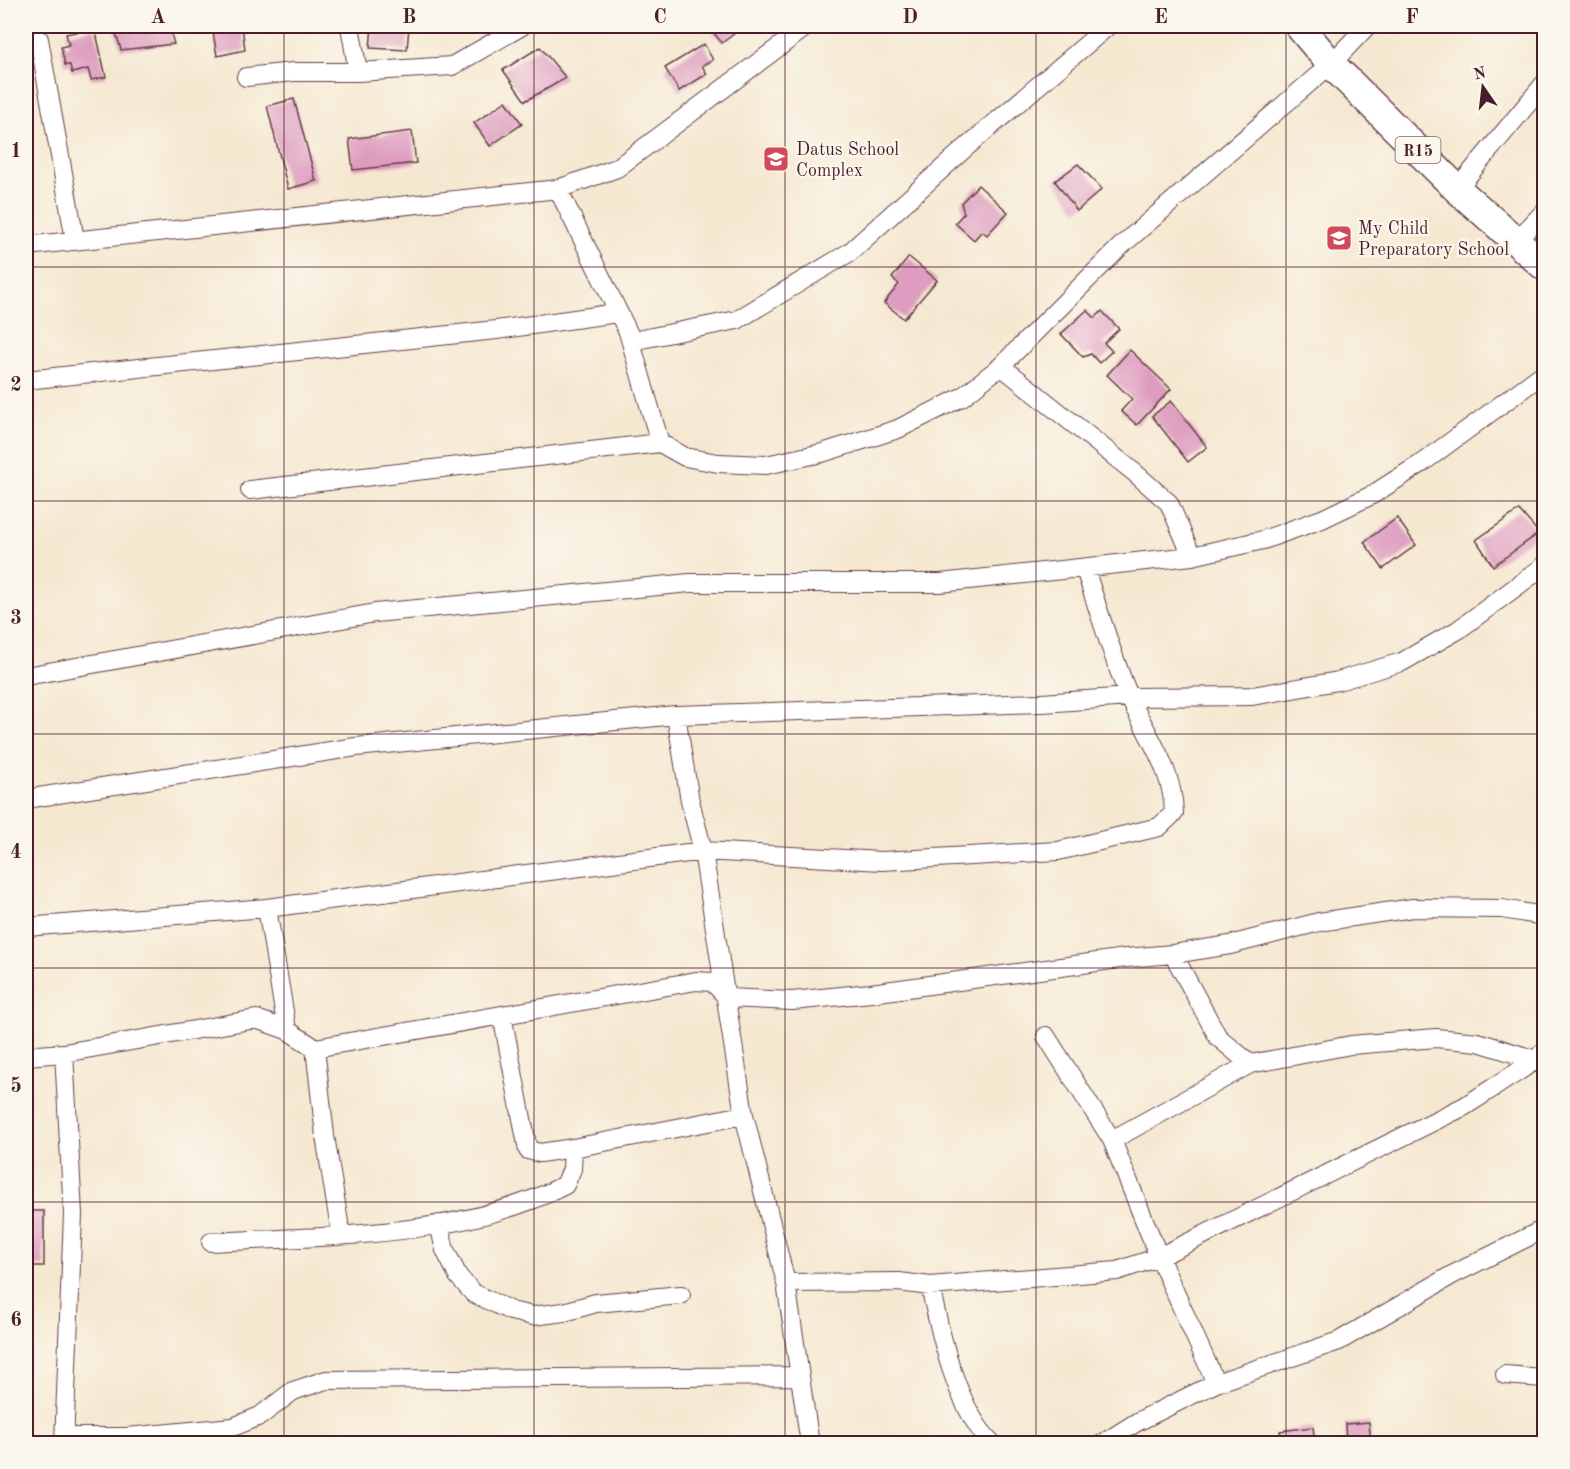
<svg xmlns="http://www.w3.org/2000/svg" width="1570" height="1469" font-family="'Old Standard TT',serif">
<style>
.building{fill:#de9dc0}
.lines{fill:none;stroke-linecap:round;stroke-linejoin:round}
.street-casing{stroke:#643d44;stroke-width:20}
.primary-casing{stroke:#643d44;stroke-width:31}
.street{stroke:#fff;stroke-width:18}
.primary{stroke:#fff;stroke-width:28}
.grid{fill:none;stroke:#4a1f2b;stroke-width:1.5;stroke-opacity:0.55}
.labels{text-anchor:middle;stroke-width:4.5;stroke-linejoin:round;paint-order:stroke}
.shield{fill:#fbf7ec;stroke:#7f6065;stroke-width:1.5}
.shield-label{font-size:16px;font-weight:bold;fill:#4a1f2b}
.poi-label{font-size:18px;fill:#4a1f2b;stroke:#fbf7ec;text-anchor:start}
.neatline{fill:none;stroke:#4a1f2b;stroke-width:2}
.grid-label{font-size:20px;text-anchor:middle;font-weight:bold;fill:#4a1f2b}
</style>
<rect width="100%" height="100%" fill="#fbf7ec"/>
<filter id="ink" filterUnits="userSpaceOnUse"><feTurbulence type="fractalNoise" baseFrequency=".0167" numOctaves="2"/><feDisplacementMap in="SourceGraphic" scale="12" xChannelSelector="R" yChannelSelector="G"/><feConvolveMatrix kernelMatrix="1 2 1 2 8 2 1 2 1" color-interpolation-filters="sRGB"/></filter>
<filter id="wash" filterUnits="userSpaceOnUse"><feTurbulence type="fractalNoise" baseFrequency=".008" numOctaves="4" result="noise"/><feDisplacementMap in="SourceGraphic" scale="24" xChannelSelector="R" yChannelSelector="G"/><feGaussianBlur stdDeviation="1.35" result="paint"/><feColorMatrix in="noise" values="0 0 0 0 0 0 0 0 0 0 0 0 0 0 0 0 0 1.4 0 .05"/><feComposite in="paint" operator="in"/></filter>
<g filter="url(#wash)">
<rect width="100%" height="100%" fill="#f5e8d1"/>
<g id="blocks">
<path class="building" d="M114,26h55l5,18 -53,6z
M212,26h30l3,24 -28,6z
M372,26l37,1 -2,23 -37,-2z
M698,26h46l-22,17 -14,-17 -6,5z
M95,28l11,49 -15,3 -3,-11 -16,4 -2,-8h-5l-4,-18 8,-2 -3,-11z
M704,44l9,16 -11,6 5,8 -28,17 -14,-23z
M540,47l26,31 -41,23 -22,-31z
M294,99l22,82 -28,8 -21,-83z
M506,101l16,23 -32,22 -16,-23z
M412,131l4,32 -63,7 -4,-31z
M1078,164l24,25 -25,22 -22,-30z
M978,185l30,27 -21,23 -5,-4 -8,9 -19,-17 9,-10 -3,-10z
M909,257l28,23 -33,39 -20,-16 15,-19 -7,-6z
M1087,310l8,8 7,-7 17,18 -15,14 8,8 -13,12 -8,-9 -8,3 -22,-23z
M1130,350l41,39 -34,36 -16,-14 11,-12 -25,-24z
M1171,401l36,46 -19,15 -36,-46z
M1519,510l20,23 -46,33 -17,-26z
M1397,518l19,27 -33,24 -19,-27z
M26,1211h18v55h-18z
M1369,1422l2,22h-25l-1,-20z
M1313,1427l2,17h-33l-2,-13z"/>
</g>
</g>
<g filter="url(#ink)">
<use href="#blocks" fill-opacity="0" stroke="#643d44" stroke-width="1.5"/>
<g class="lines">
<defs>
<path id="street" d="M350,26l8,46
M39,39l36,201
M246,77l47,-5h65l94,-6 70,-40
M1457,189l87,-105
M1515,242l29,-30
M26,246l532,-57 59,-21 190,-142
M632,341l105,-21 113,-68 113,-102 145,-124
M1001,366l134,107 34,30 23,53
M26,380l470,-50 121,-17
M660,443l25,14 33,6 48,2 56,-12 76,-24 64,-32 39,-31 121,-121 209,-181 36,-38
M250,490l410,-47 -32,-111 -70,-143
M26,676l349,-63 315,-30h250l252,-27 71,-16 59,-21 50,-24 50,-32 122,-90
M676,715l14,86 13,50 41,264 42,168 24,161
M26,799l330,-52 320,-32 366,-12 88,-6 122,-1 86,-15 64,-19 56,-32 86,-64
M267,908l20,122
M26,927l241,-19 436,-57 179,10 176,-10 101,-24 15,-14c-1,-45 -28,-78 -45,-117 -17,-40 -30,-85 -44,-127
M1173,954l45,83 32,27
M502,1015l26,135 12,3 33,-5 171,-33
M1046,1036l66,104 47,117 57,126
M315,1048l10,88 16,99
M26,1056l38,-3 192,-34 31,11 28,18 381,-67 16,1 16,16 64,3 79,-8 255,-35 47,-4 57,-9 89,-23 94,-14 89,1 42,7
M1112,1140l138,-76 101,-19 85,-7 42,4 58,18 7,5
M439,1224l6,26 13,26 15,17 38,18 22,5 31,-4 32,-9 85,-8
M211,1242c115,-6 251,-4 354,-57l7,-16 1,-21
M786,1283l113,-1 31,4 187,-15 42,-14 306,-151 71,-46 8,-9
M930,1286c10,46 27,126 63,158
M1505,1375l39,3
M64,1437h63l106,-10 27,-11 33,-25 33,-11 474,-4
M64,1444l9,-230 -9,-161
M1102,1444l35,-22 79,-39 123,-42 113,-66 92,-46"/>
<path id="primary" d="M1299,26l32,38 126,125 87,77"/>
</defs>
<use href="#street" class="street-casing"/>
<use href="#primary" class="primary-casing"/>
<use href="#street" class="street"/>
<use href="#primary" class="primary"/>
</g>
</g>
<path class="grid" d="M284,26v1418M534,26v1418M785,26v1418M1036,26v1418M1286,26v1418M26,267h1518M26,501h1518M26,734h1518M26,968h1518M26,1202h1518"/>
<defs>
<symbol id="school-square" viewBox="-11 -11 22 22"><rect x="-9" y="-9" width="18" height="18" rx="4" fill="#d1495b" stroke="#fbf7ec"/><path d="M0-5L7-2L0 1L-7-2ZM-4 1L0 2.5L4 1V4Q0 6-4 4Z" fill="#fff"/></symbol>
</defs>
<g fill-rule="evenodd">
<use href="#school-square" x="761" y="144" width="30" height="30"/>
<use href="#school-square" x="1324" y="223" width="30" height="30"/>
</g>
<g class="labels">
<rect class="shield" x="1395.5" y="137" width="45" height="26" rx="4.5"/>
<g class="shield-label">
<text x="1418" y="156">R15</text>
</g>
<g class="poi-label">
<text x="796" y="155">Datus School<tspan x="796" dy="21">Complex</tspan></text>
<text x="1358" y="234">My Child<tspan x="1358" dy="21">Preparatory School</tspan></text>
</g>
</g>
<rect width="1570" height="1469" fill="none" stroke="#fbf7ec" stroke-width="66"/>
<g transform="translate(1483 87) rotate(346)" stroke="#fbf7ec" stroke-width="4.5" paint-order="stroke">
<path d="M0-4.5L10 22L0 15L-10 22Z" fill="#4a1f2b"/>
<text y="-9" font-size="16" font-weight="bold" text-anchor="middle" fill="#4a1f2b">N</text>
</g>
<rect x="33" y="33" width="1504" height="1403" class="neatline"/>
<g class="grid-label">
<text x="158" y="23">A</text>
<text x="409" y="23">B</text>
<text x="660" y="23">C</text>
<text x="910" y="23">D</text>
<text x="1161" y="23">E</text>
<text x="1412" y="23">F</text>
<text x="16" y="157">1</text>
<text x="16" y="391">2</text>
<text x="16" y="624">3</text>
<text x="16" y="858">4</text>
<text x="16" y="1092">5</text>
<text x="16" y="1326">6</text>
</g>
</svg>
